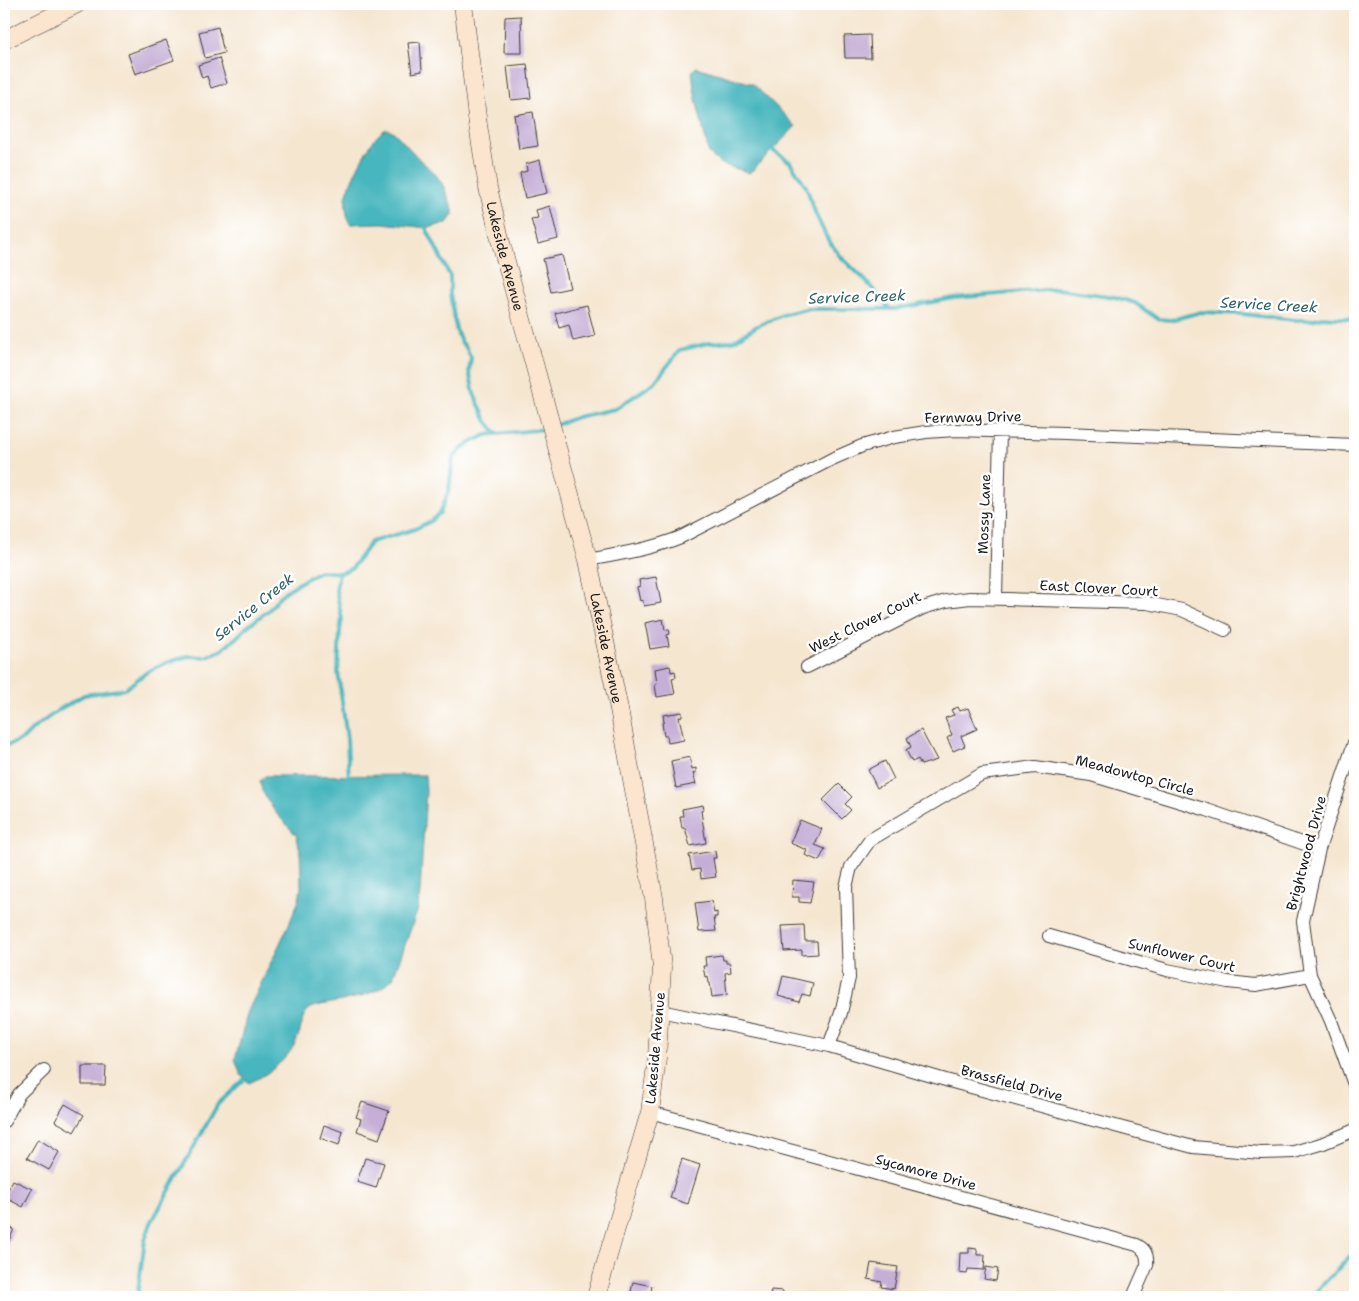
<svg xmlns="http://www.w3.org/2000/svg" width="1359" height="1301" font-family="'Shantell Sans',sans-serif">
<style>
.water{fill:#47b6be;stroke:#32696d}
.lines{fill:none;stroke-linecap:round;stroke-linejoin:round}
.stream{stroke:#47b6be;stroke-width:4}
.building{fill:#c6afd7}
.street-casing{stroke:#3d3a37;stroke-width:14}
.secondary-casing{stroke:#3d3a37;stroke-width:19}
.street{stroke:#fff;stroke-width:12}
.secondary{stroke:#fbe5cf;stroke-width:18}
.labels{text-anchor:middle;stroke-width:5;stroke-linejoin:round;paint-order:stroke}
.street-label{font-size:14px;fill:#1c1c1c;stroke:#fff}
.water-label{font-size:15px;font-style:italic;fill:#2f6165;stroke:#fff}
</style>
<rect width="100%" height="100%" fill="#fff"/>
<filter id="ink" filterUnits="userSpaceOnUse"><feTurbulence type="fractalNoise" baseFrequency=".02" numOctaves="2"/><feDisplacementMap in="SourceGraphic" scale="10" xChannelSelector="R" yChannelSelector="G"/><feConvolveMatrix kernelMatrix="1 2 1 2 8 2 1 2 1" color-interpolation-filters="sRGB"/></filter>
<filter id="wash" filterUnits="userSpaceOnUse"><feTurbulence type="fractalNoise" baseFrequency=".0096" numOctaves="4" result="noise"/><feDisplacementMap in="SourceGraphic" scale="20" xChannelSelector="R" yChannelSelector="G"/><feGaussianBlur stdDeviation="1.12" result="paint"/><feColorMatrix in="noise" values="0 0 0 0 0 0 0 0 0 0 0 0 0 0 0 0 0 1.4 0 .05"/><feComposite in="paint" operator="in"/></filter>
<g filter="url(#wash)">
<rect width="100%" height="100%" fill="#f5e6d0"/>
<path class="water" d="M696,67l57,17 43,42 -46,47 -29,-9 -12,-10 -14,-59 -3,-23z
M387,129l7,3 28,30 12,10 9,13 10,24v6l-6,8 -19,5 -46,-5 -32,1c-3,-6 -5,-19 -4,-26 3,-16 26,-65 41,-69z
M425,775l1,16 -6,102 -3,19 -24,66c-17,20 -56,23 -81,29 -11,7 -9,16 -13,27 -8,24 -28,39 -50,49l-8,-8 -6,-16 13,-48 41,-87 10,-24 2,-13 -1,-37 -4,-15 -21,-23 -13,-21 -2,-10 5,-5z"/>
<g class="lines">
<path class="stream" d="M769,148l21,14 16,24 10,29 11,23 12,17 26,25 25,29
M425,226l25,50v18l6,35 5,13 5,5 5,11 -2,13 5,23 12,26 11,14
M556,425l21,-8 38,-8 39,-26 26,-33 29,-7 24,-2 24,-15 28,-12 21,-5h89l59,-11 104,-9 57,8 20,6 23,16 13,1 30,-8 42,2 52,6h16l11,-3 33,2
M339,573l-3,17 6,29 -2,12 -2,41 9,67 2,41
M4,747l19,-8 11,-11 26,-19 24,-14 41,-6 22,-17 19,-9 22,-7 17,1 17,-7 16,-14 10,-10 21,-16 10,-13 7,-6 33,-20 22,2 11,-5 19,-26 44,-13 16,-8 9,-8 9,-23 4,-32 12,-12 21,-11 61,-6
M137,1297l8,-57 6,-17 67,-119 29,-27
M1311,1297l44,-46"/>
</g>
<g id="blocks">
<path class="building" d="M521,16l1,37h-18l1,-36z
M218,27l6,26 -19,5 -6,-26z
M870,35l1,23h-26l-1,-22z
M166,40l8,20 -39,14 -7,-20z
M420,42l2,29 -10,2 -4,-30z
M219,58l8,25 -16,5 -4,-12 -5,2 -4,-13z
M527,64l4,34 -20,2 -4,-34z
M533,112l5,34 -19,3 -5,-34z
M540,160l7,33 -22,5 -5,-25 7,-2 -1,-7z
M550,206l8,33 -20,5 -7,-25 7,-1 -2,-8z
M562,255l8,33 -19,4 -8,-33z
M587,305l8,31 -22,5 -4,-16 -10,3 -4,-15z
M656,577l5,26 -17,3 -1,-6 -3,1 -3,-14 3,-1 -1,-6z
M663,619l2,11 4,-1 1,5 -3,1 2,11 -19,3 -5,-26z
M670,666l1,6 4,-1 1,6 -4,1 3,16 -18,3 -2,-12 2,-1 -2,-15z
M958,707l2,4 8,-3 9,21 -16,7 4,10 -12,5 -6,-13 5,-3 -7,-17 9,-3 -3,-5z
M682,712v4l-3,1 5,23 -16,3 -1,-7h-3l-2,-13 2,-1 -1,-7z
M921,730l16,30 -16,5 -3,-6 -6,3 -6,-12 5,-3 -4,-9z
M690,757l2,12 4,-1v5h-3l3,11 -20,4 -5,-27z
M885,761l9,18 -17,9 -9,-18z
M839,784l13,13 -7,7 6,6 -9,9 -19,-19z
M703,805l1,5 -3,1 5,32 -16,3 -5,-18h-3l-2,-12h3l-1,-7z
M800,820l22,9 -7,16 10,4 -6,12 -14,-6 2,-5 -17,-7z
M715,851l1,7h-3l3,19 -15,2 -1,-10 -8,1 -3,-15z
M793,880l21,2 -4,21 -11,-1v-5h-7z
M712,901l2,12 3,-1v5h-3l2,14 -17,1 -4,-29z
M804,925l1,16h12l1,13 -16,1v-5l-18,1 -2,-25z
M722,955l1,5h3v3h4l1,9 -6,1 2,22 -15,2 -2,-14h-1l-1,-7 -3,1 -2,-11h3l-1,-9z
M783,976l30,7 -3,13 -8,-2 -3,8 -21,-6z
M82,1066h24l-1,19h-23z
M362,1102l27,9 -10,28 -22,-8 4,-12 -5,-2z
M65,1104l19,11 -10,17 -19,-11z
M324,1125l19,7 -4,13 -19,-7z
M38,1139l21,13 -10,18 -22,-12z
M365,1158l19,5 -8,25 -19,-6z
M682,1159l18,6 -12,39 -18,-6z
M13,1180l19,9 -9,18 -19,-10z
M4,1225l10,4 -8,19h-2z
M969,1248l8,1v6h8l-1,15 -16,-1 -1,5 -8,-1 1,-20h9z
M871,1263l27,4 -4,22 -13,-2 1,-5 -14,-3z
M986,1267l12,2 -2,12 -12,-2z
M633,1282l19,4 -2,11h-20z
M771,1290l12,1 -1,6h-12z"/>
</g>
</g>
<g filter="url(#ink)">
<use href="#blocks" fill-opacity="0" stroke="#3d3a37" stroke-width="1"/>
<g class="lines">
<defs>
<path id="street" d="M588,560c32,-6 63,-11 93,-23l151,-78 30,-13 32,-9 32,-5 29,-2 110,3 290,12
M996,598l4,-167
M807,667l116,-59 23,-7 24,-3 177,5 35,7 43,20
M1355,740l-36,109 -16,72 7,54 21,46 24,66
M1049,936l118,34 61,12 28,3 54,-10
M660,1011l169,35 120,35 244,66 68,6 33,-1 27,-8 34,-14
M829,1046l12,-33 8,-35 -3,-91 5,-20 19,-27 112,-66 53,-7 56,8 116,35 112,39
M650,1112l487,133c8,4 11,11 10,20l-14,32
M4,1121l15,-27 25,-24"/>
<g id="secondary">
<path id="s1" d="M463,4l15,121 10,63 14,59 86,313 31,149 35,189 8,69 -5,91 -7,54 -54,185"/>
<path d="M4,40l73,-36"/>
</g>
</defs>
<use href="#street" class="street-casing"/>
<use href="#secondary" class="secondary-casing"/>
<use href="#street" class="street"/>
<use href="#secondary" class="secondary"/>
</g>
</g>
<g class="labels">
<g class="street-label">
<text dy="5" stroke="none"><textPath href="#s1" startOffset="256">Lakeside Avenue</textPath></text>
<text transform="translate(973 417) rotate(-1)" y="5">Fernway Drive</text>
<text transform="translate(984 514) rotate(-88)" y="5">Mossy Lane</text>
<text transform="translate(1099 588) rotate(3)" y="5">East Clover Court</text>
<text transform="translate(865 622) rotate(-26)" y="5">West Clover Court</text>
<text dy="5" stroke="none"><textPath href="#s1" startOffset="661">Lakeside Avenue</textPath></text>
<text transform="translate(1135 775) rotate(15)" y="5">Meadowtop Circle</text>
<text transform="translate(1306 853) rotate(-75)" y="5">Brightwood Drive</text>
<text transform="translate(1182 955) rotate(13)" y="5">Sunflower Court</text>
<text transform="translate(655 1048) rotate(-85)" y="5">Lakeside Avenue</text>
<text transform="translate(1012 1083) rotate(15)" y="5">Brassfield Drive</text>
<text transform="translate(926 1172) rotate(15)" y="5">Sycamore Drive</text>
</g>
<g class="water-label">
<text transform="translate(857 297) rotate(-2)" y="5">Service Creek</text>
<text transform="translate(1269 305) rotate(3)" y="5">Service Creek</text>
<text transform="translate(254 607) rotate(-39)" y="5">Service Creek</text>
</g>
</g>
<rect width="1359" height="1301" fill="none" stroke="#fff" stroke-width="20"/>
</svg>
